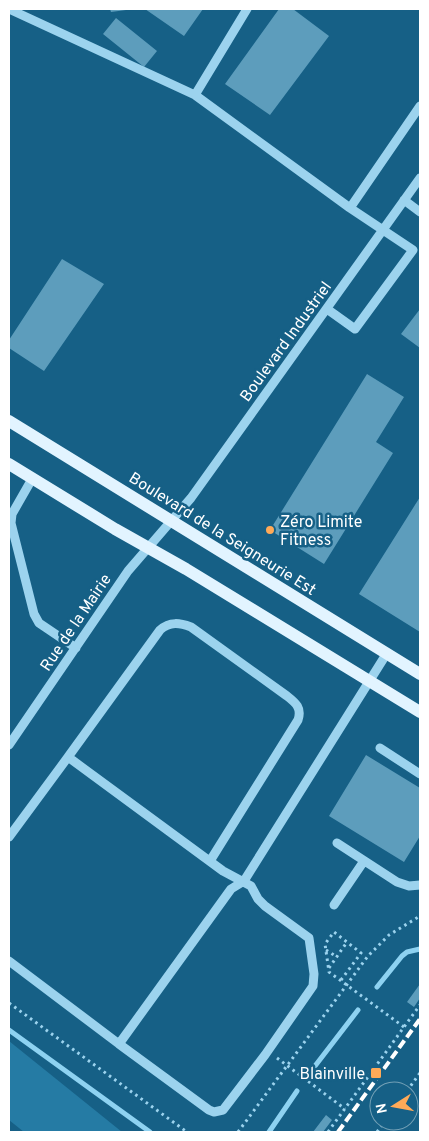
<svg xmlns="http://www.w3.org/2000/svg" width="429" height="1141" font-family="Overpass,sans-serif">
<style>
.green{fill:#257ba4}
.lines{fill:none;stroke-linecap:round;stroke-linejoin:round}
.stream{stroke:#8ed2f1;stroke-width:5}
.building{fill:#5d9dbc}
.path{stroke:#9cd3ee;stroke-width:3;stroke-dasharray:2.5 4;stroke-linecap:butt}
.minor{stroke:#9cd3ee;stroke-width:9}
.major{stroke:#e2f4ff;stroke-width:12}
.rail{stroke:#fff;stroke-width:4;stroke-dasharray:9 4;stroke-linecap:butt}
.poi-dot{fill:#ffaa58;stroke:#166086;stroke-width:2}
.labels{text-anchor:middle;stroke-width:5;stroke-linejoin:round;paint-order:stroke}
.street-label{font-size:16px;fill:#fff;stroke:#166086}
.poi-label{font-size:16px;fill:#fff;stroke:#166086;text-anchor:start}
</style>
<rect width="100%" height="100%" fill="#166086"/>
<path class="green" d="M9,1041l113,91h-98l-15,-12z"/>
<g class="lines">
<path class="stream" d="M377,987l25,-31 5,-4 13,-3
M9,1030l141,102
M315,1066l43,-56
M269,1132l28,-41"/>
</g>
<path class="building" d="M110,9h16v1l-15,2z
M145,9h58l-19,27z
M279,9h14l36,27 -59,79 -45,-31z
M116,18l41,33 -13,16 -41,-33z
M62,259l42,25 -60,87 -35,-23v-8z
M420,309v39l-19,-14z
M367,374l37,23 -28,45 17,11 -69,111 -54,-34z
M420,497v135l-61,-38z
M366,755l54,33v48l-16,26 -75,-46z
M420,984v14l-6,9 -7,-5z
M326,1115l6,5 -9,12h-10z"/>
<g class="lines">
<path class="path" d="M326,950l11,7
M329,968l18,-26
M341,980l20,-27 -27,-21 -9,12 4,28 75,55
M9,1003l178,129
M277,1058l68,51
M407,1091l13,-18
M238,1132l130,-176 21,-21 31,-19
M328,1132l92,-127
M377,1132l8,-11"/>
<path class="minor" d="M9,9l186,86 52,-86
M195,95l155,113 63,42 -58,79 -28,-20
M404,200l16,12
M350,208l70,-102
M32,479l-20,35 -1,9 23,91 5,9 37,25
M9,745l119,-174 63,-73 229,-320
M380,748l40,26
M68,757l92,-127c10,-9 20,-7 31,-3l96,69c9,7 15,12 11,24l-88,141
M9,837l59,-80 155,114 28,15 7,13 7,7 44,32 5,36 -1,12 -48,69 -42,55 -9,2 -5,-2 -90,-66
M337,843l60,39 12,4 11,-1
M334,905l30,-44
M9,961l110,83 112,-155 13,-8 143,-228"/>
<path class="major" d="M9,421l411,253
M9,464l106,65 71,40 234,143"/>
<path class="rail" d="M338,1132l82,-113"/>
</g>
<g class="poi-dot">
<circle cx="270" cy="530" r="5"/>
<rect x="370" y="1067" width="12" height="12" rx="2.5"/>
</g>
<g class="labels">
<g class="street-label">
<text transform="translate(285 341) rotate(-54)" y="6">Boulevard Industriel</text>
<text transform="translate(223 533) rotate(32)" y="6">Boulevard de la Seigneurie Est</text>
<text transform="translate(75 622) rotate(-56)" y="6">Rue de la Mairie</text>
</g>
<g class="poi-label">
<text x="280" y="527">Zéro Limite<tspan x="280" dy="18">Fitness</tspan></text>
<text x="365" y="1079" text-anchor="end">Blainville</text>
</g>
</g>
<rect width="429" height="1141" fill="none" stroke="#ffffff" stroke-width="20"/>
<g transform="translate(394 1106) rotate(259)"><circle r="24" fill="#166086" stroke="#73a0b6"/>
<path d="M0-4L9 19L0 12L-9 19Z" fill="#ffaa58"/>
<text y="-8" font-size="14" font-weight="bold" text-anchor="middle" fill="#ffffff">N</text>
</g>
</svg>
